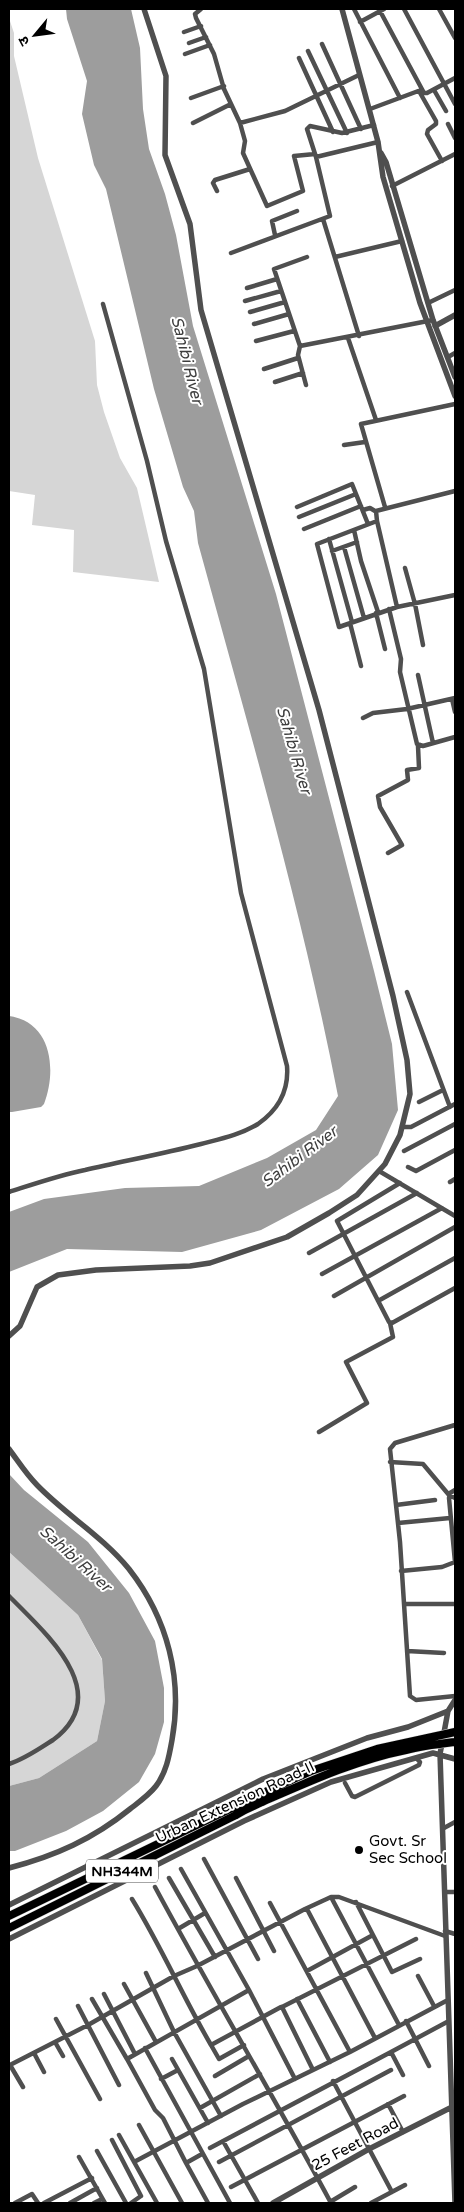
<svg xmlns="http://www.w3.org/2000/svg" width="464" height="2212" font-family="'Varela Round','Noto Sans Devanagari',sans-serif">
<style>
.green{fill:#d6d6d6}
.water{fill:#9d9d9d}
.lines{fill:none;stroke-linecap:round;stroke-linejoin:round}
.trunk-casing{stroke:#dbdbdb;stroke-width:9}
.minor{stroke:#4f4f4f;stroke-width:4.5}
.tertiary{stroke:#4f4f4f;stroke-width:5.5}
.trunk{stroke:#000;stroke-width:8}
.trunk-bridge-casing{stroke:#dbdbdb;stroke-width:9;stroke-linecap:butt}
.trunk-bridge{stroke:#000;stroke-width:8}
.poi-dot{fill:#000;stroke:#fff;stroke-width:2}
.labels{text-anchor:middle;stroke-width:4;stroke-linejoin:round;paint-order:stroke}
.shield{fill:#fff;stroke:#4c4c4c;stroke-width:1}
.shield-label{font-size:14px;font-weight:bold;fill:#000}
.street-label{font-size:15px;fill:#000;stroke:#fff}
.poi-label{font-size:15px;fill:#000;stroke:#fff;text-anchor:start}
.water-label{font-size:16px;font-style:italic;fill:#3e3e3e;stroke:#fff}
</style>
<rect width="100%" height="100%" fill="#fff"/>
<path class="green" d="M9,18l5,15v23l24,102 57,183 2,44 7,27 16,46 17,30 22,94 -86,-10 1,-42 -42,-5 3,-30 -26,-4z
M9,1552l69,63 24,45 3,41 -8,40 -58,37 -30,8z"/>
<path class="water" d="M66,9h65l9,39 3,61 6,40 16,45 11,41 17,91 83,268 98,377 18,73 6,66 -20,45 -39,34 -78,41 -79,22 -115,-3 -58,23v-60l35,-13 81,-11 74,-2 68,-28 49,-28 22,-34c-36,-186 -90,-370 -140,-553l-4,-32 -11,-24 -29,-98 -48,-200 -12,-24 -12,-51 5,-33 -20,-62z
M9,1016c43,6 48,54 35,88l-3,3 -29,5h-3z
M9,1474l15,16 64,52 41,51 26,48 9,47v34l-9,32 -16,28 -36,29 -37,20 -51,20h-6v-65l30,-8 58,-37 8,-40 -3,-42 -24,-44 -69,-63z"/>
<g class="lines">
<defs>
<path id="trunk" d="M239,1804l22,-10
M243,1811l19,-9
M9,1916l223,-108
M9,1928l227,-113"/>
</defs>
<use href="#trunk" class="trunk-casing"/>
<path class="minor" d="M201,9l-6,5 1,4 18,36 10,35 16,34 45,-12 74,-36
M354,9l46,89
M404,9l51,95
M439,9l16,29
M380,11l44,82h3l28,-15
M360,22l24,-13
M184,32l17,-6
M189,43l17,-6
M322,44l39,85
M308,51l39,82
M185,54l25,-9
M299,58l34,74
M434,90l12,21
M419,91l17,30v3l-8,6 -1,4 15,27
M191,98l33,-12
M370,109l51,-19
M193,123l38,-19
M240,123l5,18 -2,12 24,53 36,-15 -9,-35 21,-2
M448,124l7,14
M374,125l-32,8 -32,-7 -3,3 9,28 62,-15
M392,186l63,-32
M217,191l-4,-8 2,-3 35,-11
M323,219l36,117
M275,235l-3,-14 25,-10
M231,253l99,-37 -14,-59
M307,257l-33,12 26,77 133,-26
M335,257l67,-16
M247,288l30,-9
M245,301l36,-10
M428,303l27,-13
M250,312l35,-10
M254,324l35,-10
M348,338l28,82
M256,341l38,-10
M300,346l-2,9 8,30
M448,357l7,-4
M264,369l34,-11
M275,382l28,-9
M344,445l21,-3
M297,507l55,-23 16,40
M385,507l-24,-83 94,-20
M363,510l7,-2 5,3
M299,517l57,-23
M377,521l-1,-10 79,-20
M304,529l57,-23
M354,530l7,31 17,51
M329,539l23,83
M344,547l20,71
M332,551l25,-9
M405,568l10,36 8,41
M397,607l-20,-86 -60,23 22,83 58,-20 58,-12
M389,609l12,50 -1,13 17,72 6,2 32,-9
M376,613l9,36
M350,623l11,43
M418,675l15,68
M452,699l3,13
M363,718l10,-5 34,-4 48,-11
M388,853l14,-8 -22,-38 -2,-11 30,-16 -1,-10 12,-2 -1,-22
M407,992l43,115
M419,1102l24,-12
M403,1127h8l44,-23
M404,1151l51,-27
M408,1167l8,4 39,-21
M379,1171l76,45
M450,1182l5,-3
M400,1183l-63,38 52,101 3,1 63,-35
M9,1192c25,-8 51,-17 76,-22 39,-9 77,-16 116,-26 19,-5 39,-9 57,-20 20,-14 31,-33 29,-58l-46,-173 -37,-224 -38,-128 -19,-80 -44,-157
M309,1253l108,-60
M322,1274l120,-66
M334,1296l121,-69
M378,1301l77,-43
M455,1425l-60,18 -5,6 10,93 10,154 6,4 39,-4
M319,1432l48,-29 -21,-41 47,-25 -3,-14
M390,1462l33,2 26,31 6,3
M396,1505l39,-5
M398,1523l52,-5
M401,1571l41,-4 13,-5 -6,-64 1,-5 5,-3
M9,1596c36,37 107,97 44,144 -14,9 -28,19 -44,24
M404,1604h51
M407,1651l37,2
M345,1783l7,13 3,1 64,-32 1,-3 -4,-4
M444,1828l11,-6
M204,1859l54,100
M181,1869l68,121 46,89
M169,1878l46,79
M236,1878l38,73
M155,1887c57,106 119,210 176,316
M445,1892h10
M331,1897l68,128
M132,1899c29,47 51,98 79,146l70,-38
M356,1902l36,70 28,-13
M270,1903l80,149
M305,1909l26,-12h8l106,39
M178,1929l27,-16
M445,1931l10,3
M307,1971l66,-36
M146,1973l28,59 47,84
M418,1976l16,30
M124,1984l32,58
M104,1994l31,60
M92,1999l35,60
M297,1999l33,63
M78,2006l41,79
M56,2019l44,80
M406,2021l23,45
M55,2042l8,14
M211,2045l8,14 25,-14
M145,2048l85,155
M34,2053l10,19
M172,2059l36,64
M313,2070l-31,-63 134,-68
M403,2075l-12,-23 56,-30
M215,2076l34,-20
M161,2079l17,-9
M333,2081l59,111
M23,2087l-13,-22 78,-40 86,-49 23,-10 108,-57 3,2 67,127
M388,2104l15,28
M200,2108l60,-34
M139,2125l43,78
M119,2135l38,68
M112,2140l29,56 -10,7
M223,2141l35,62
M210,2148l181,-96
M97,2151l29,52
M202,2154l-16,9 22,40
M79,2157l26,46
M134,2162l109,-58 107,-52 96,-51
M219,2162l172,-92
M186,2163l-23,-45 -8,-8 -28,-51 122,-69
M231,2187l173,-91
M330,2202l25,-15
M15,2203l17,-9 6,9
M44,2203l48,-25
M70,2203l27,-15
M94,2203l8,-4
M371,2203l34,-18"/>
<path class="tertiary" d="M342,9l36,133 5,35 37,126 35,93
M381,153l5,9 47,158 22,57
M435,326l20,-11
M9,1336l11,-10 17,-39 21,-12 38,-5 94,-4 20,-3 77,-26 42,-24 28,-18 28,-31 15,-29 10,-41 -3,-34 -14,-64 -74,-286 -118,-400 -11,-86 -25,-69 1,-79 -22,-67
M9,1449c9,12 17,25 28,36 29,30 65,51 92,84 39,50 54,110 43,171 -3,17 -6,33 -16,46 -7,9 -17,16 -26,23 -37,30 -75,47 -121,59
M9,1905l254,-126 104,-41 41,-11 40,-16
M9,1939l235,-118 87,-39 102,-29 22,6
M273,2203l96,-54 81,-41
M455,2203l-15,-449 8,-43 7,-11"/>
<use href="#trunk" class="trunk"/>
<defs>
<path id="trunk-bridge" d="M261,1794l50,-23 66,-22 78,-17
M262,1802c46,-20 94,-42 144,-52 16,-4 33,-6 49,-8
M232,1808l7,-4
M236,1815l7,-4"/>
</defs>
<use href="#trunk-bridge" class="trunk-bridge-casing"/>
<use href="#trunk-bridge" class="trunk-bridge"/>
</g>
<circle class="poi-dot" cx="359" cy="1850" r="5"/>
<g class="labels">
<rect class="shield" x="86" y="1859.5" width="72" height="23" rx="4"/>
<g class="shield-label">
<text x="122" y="1876">NH344M</text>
</g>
<g class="street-label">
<text transform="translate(235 1802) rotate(-25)" y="5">Urban Extension Road-II</text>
<text transform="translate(355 2144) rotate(-28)" y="5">25 Feet Road</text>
</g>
<g class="poi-label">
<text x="369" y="1846">Govt. Sr<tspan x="369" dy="17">Sec School</tspan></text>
</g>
<g class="water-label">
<text transform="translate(188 360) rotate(76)" y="6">Sahibi River</text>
<text transform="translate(295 750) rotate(74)" y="6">Sahibi River</text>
<text transform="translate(299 1156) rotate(-37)" y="6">Sahibi River</text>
<text transform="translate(76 1558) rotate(42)" y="6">Sahibi River</text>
</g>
</g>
<rect width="464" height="2212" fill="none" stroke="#000000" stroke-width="20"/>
<g transform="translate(35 35) rotate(241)" stroke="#ffffff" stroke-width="4" paint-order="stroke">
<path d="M0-4L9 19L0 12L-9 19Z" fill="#000000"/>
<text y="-8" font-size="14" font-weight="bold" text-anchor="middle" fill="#000000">उ</text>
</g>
</svg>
